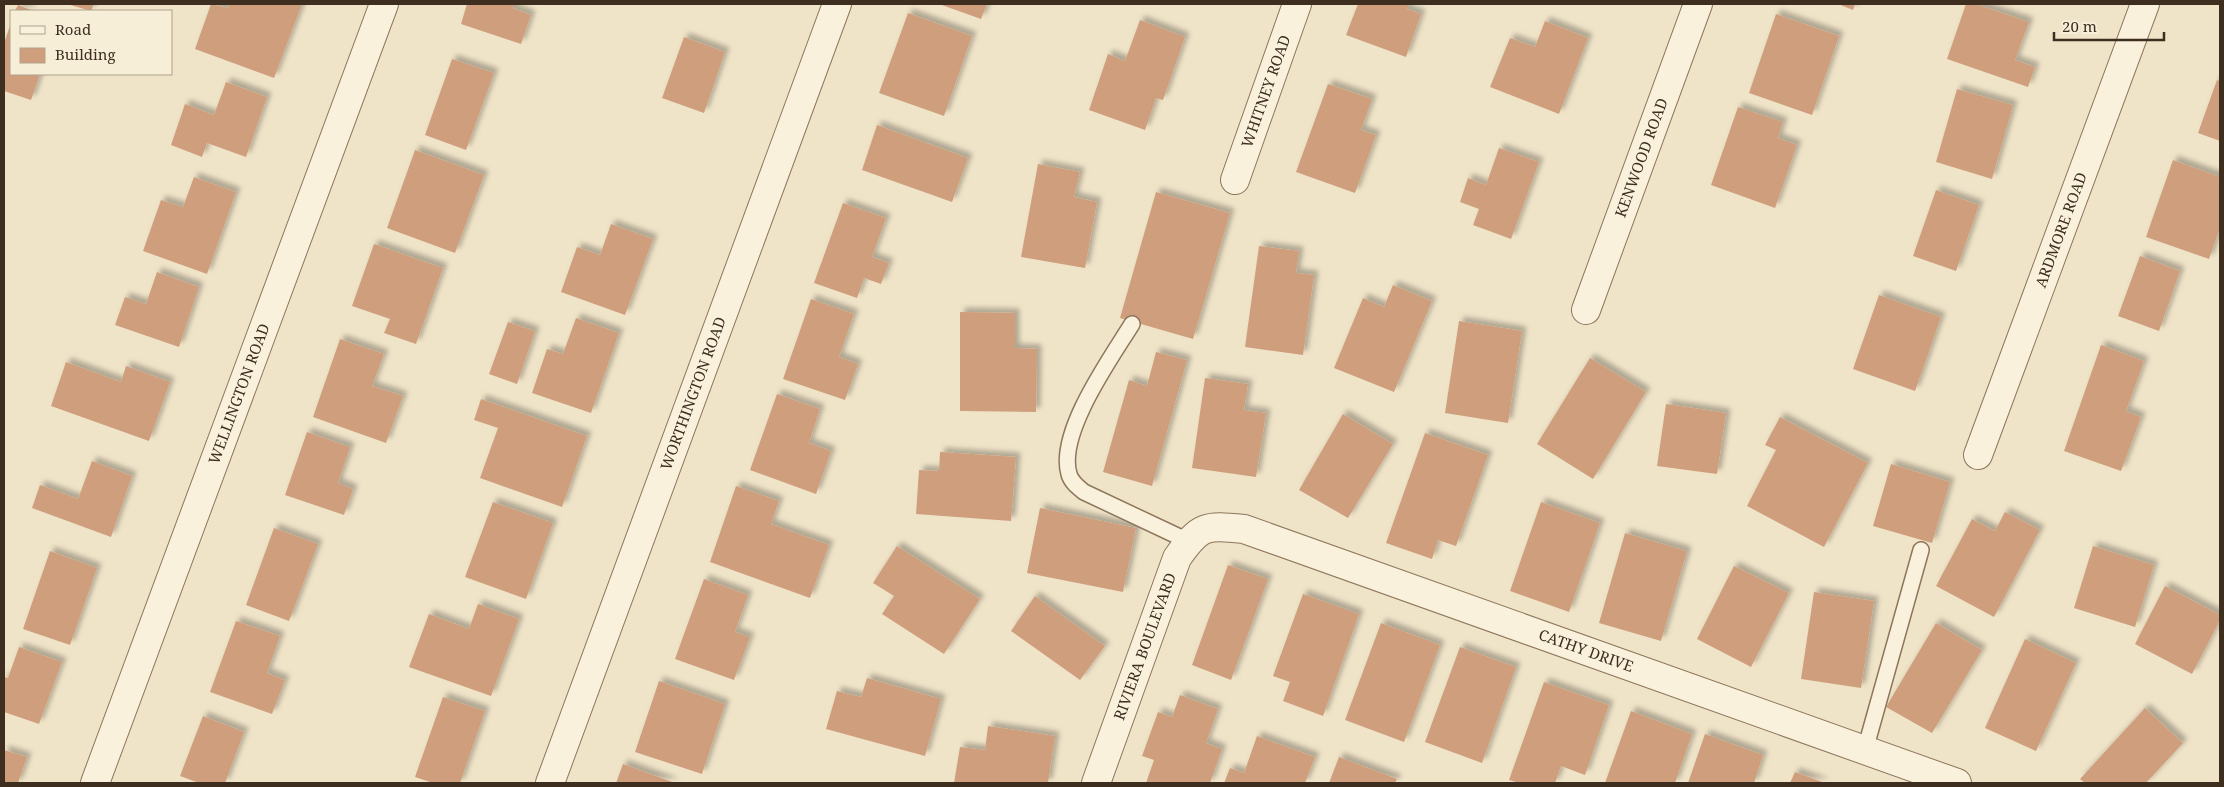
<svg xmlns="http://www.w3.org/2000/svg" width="2224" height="787" font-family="'Noto Serif',serif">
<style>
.building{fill:#cf9f7d;filter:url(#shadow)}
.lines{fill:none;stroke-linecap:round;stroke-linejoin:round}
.lane-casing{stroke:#8d765c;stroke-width:18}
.street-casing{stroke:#8d765c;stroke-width:30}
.lane{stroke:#faf1dc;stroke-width:15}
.street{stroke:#faf1dc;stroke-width:28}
.labels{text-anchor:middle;stroke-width:4;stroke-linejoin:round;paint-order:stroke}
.street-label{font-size:15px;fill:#3d2e20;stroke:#f7eed8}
</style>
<defs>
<filter id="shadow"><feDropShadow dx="4.5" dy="-4.5" stdDeviation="2.5" flood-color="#0004"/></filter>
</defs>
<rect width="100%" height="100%" fill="#f0e4c8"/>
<path class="building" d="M67,4h27l-3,7z
M211,4l17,4 1,-4h73l-28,74 -79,-29z
M467,4h47l-1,4 18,7 -10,29 -60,-20z
M939,4h48l-6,15z
M1358,4h51l-2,5 14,5 -15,43 -60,-22z
M1838,4h17l-2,6z
M1966,4h10l53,18 -14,38 20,7 -7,20 -81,-28z
M18,5l16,6h-19z
M908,13l64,23 -28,80 -65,-23z
M1776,14l63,22 -27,79 -63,-22z
M1140,20l45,17 -22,63 -7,-2 -11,32 -56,-20 19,-56 17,7z
M1545,21l43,17 -29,76 -69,-27 20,-49 25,9z
M11,23v51h29l-9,26 -27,-9v-48z
M684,37l41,15 -21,61 -42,-15z
M452,59l42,14 -28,77 -41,-15z
M2217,80l3,1v60l-22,-8z
M226,82l41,15 -21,60 -39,-14 -5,14 -31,-12 14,-41 29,11z
M1328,84l44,15 -11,31 15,5 -21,58 -59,-21z
M1957,89l56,16 -21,74 -56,-17z
M1738,107l45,15 -5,16 19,7 -22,63 -64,-23z
M877,125l91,33 -16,44 -90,-32z
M1499,148l40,14 -28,77 -38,-14 6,-16 -19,-7 8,-24 18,7z
M415,150l69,25 -29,78 -68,-25z
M2173,160l47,17v51l-11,31 -63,-22z
M1038,164l42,8 -6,25 23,5 -12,66 -64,-11z
M194,177l42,15 -29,82 -64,-23 18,-51 22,7z
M1936,190l43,15 -23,66 -43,-15z
M1156,192l74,21 -37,126 -73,-21z
M843,203l43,15 -14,39 17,6 -8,21 -17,-6 -7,20 -43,-15z
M611,224l42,15 -28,76 -64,-23 16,-45 23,8z
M374,244l69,24 -27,76 -32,-11 6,-14 -38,-13z
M1259,246l40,5 -3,22 18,2 -11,80 -58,-8z
M2140,256l40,15 -21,60 -41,-15z
M157,272l42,15 -20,60 -64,-22 10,-28 21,7z
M1393,285l39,16 -38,91 -60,-24 29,-70 21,9z
M1879,295l62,22 -26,74 -62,-22z
M811,299l43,15 -15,43 19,7 -13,36 -62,-21z
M960,312l55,1v35l22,1 -1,63 -76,-1z
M576,318l43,15 -28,80 -59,-20 15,-44 16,5z
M1459,321l63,10 -14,92 -63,-10z
M508,322l27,9 -18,53 -28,-10z
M340,339l44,15 -12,32 31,10 -17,47 -73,-26z
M2101,345l43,16 -18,50 15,6 -20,54 -57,-20z
M1156,352l31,8 -35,126 -49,-14 26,-92 18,6z
M1590,358l56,34 -53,87 -56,-35z
M66,362l55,20 5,-16 44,16 -21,59 -98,-35z
M1205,378l43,6 -4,26 22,3 -10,64 -64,-9z
M777,394l43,15 -11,34 22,8 -15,43 -66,-24z
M481,399l106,37 -25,71 -82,-29 18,-50 -24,-8z
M1666,404l60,9 -9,61 -60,-8z
M1343,414l50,30 -45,74 -49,-28z
M1780,417l88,46 -44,84 -77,-41 29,-56 -11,-5z
M307,432l43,15 -12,36 15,6 -9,26 -59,-20z
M1425,433l63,22 -32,91 -18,-6 -6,19 -46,-16z
M940,452l76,5 -5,64 -95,-7 3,-44 20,1z
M92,461l40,15 -21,61 -79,-29 8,-23 38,14z
M1891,464l59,18 -18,61 -59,-17z
M736,486l43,15 -8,23 58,21 -19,53 -100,-36z
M493,502l60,21 -27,76 -61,-22z
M1541,502l59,21 -31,89 -59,-21z
M1040,508l96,20 -13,64 -96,-19z
M2005,512l35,18 -46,87 -58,-31 36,-67 23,12z
M274,528l44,16 -29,77 -43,-16z
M1625,533l62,18 -26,90 -62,-18z
M897,546l83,53 -36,55 -62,-40 12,-18 -21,-13z
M2093,546l61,19 -19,62 -61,-19z
M50,551l47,17 -27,77 -47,-16z
M1228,565l40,14 -37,101 -39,-15z
M1734,566l55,27 -38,74 -54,-28z
M704,579l44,16 -13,37 15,5 -16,43 -59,-21z
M2165,586l55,29v5l-28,54 -57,-30z
M1814,592l60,9 -13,87 -60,-9z
M1303,594l56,20 -36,102 -40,-15 7,-19 -17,-6z
M1035,596l70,50 -25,34 -69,-49z
M478,604l41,15 -28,77 -82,-29 20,-53 40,15z
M236,621l44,15 -13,37 18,7 -13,34 -62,-22z
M1381,623l59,22 -36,97 -59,-22z
M1936,623l46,27 -50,83 -46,-26z
M2025,639l51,24 -40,88 -51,-23z
M19,647l43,15 -23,62 -35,-12v-35l4,1z
M1460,647l56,20 -34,96 -57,-21z
M867,678l74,21 -16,57 -99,-27 11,-38 24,6z
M659,681l66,23 -23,70 -67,-22z
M1544,682l65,23 -24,70 -24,-9 -6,17h-36l-10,-3z
M1180,695l38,14 -12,34 16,6 -12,34h-64l8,-23 -12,-4 16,-44 14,5z
M443,697l42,14 -25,72h-27l-18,-6z
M2145,708l38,35 -37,40h-61l-5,-4z
M1631,711l61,23 -17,49h-70z
M203,716l41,16 -19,51h-26l-19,-7z
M988,726l67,10 -7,47h-94l6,-36 25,3z
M1705,734l58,21 -9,28h-66z
M1257,736l58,21 -10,26h-81l6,-15 14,5z
M4,750l23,7 -9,26h-14z
M1339,757l58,22 -2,4h-66z
M623,764l52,19h-59z
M1795,772l30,11h-35z"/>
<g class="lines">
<defs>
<path id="lane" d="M1132,324c-21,34 -75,109 -63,150 2,8 9,13 15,18l104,49
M1865,750l56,-200"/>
<g id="street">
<path id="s1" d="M1235,180l62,-176"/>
<path id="s2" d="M1586,310l112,-306"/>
<path id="s3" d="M1978,455l167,-451"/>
<path id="s4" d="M95,783l289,-779"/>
<path id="s5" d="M550,783l287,-779"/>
<path id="s6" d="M1096,783l81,-225c23,-33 28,-33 67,-29l713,254"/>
</g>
</defs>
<use href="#lane" class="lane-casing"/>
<use href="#street" class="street-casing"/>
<use href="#lane" class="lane"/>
<use href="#street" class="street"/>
</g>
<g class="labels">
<g class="street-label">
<text dy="5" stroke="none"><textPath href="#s1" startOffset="94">WHITNEY ROAD</textPath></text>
<text dy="5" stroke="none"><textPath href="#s2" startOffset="162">KENWOOD ROAD</textPath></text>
<text dy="5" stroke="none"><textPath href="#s3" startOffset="240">ARDMORE ROAD</textPath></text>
<text dy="5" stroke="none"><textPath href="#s5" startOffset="415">WORTHINGTON ROAD</textPath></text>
<text dy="5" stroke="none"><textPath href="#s4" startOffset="415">WELLINGTON ROAD</textPath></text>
<text dy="5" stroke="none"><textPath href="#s6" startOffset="145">RIVIERA BOULEVARD</textPath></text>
<text dy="5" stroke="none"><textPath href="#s6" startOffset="682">CATHY DRIVE</textPath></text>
</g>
</g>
<rect width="2224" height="787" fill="none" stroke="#3d2e20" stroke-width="10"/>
<rect x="10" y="10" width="162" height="65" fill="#f7eed8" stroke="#ada18e"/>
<rect x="20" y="26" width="25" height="8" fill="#faf1dc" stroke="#ada18e"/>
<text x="55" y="35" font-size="15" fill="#3d2e20">Road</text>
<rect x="20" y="48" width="25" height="15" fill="#cf9f7d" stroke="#ada18e"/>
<text x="55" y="60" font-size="15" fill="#3d2e20">Building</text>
<path d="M2054 32v8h110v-8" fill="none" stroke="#3d2e20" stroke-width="2.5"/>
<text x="2062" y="32" font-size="15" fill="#3d2e20" stroke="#f7eed8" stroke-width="4" paint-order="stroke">20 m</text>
</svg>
